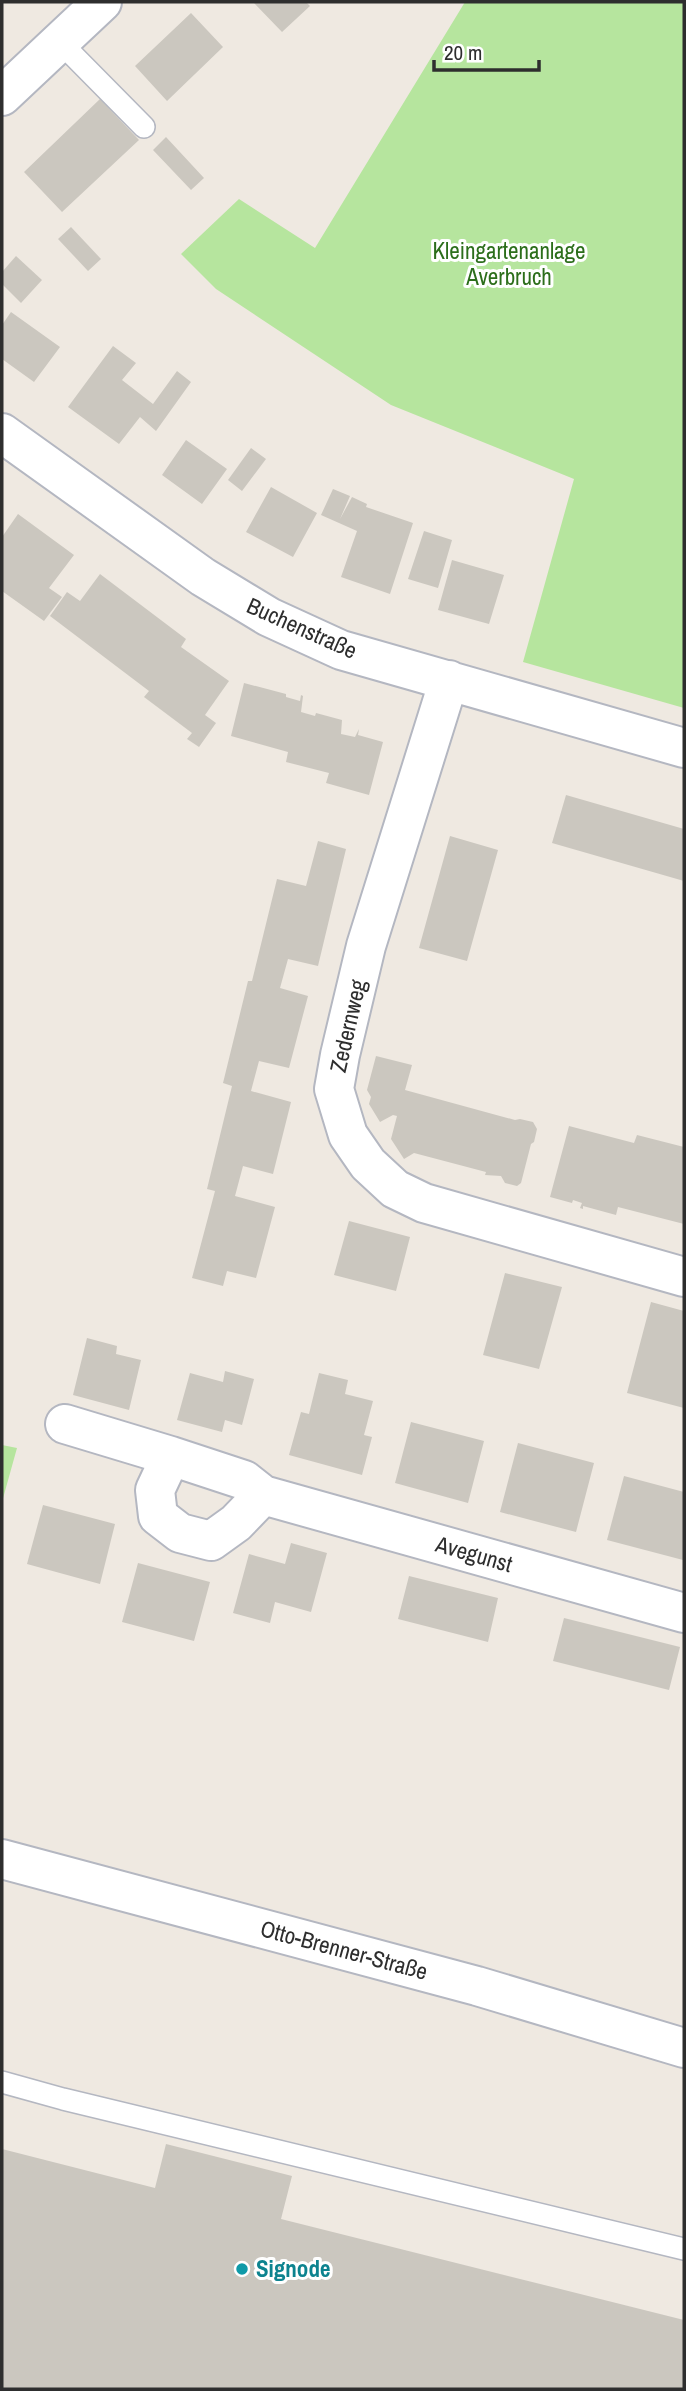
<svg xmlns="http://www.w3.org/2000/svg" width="686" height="2391" font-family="'Archivo Narrow',sans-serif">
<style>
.green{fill:#b6e59e}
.building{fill:#cbc7bf}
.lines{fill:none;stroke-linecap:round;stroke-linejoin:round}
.service-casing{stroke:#b4b7c1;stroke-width:24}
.minor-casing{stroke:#b4b7c1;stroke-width:42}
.secondary-casing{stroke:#b4b7c1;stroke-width:42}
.service{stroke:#fff;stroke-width:21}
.minor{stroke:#fff;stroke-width:38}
.secondary{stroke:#fff;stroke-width:38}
.culture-dot{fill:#0f9aa8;stroke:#fff;stroke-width:2.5}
.labels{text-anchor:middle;stroke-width:6;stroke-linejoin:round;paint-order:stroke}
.park-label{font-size:23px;fill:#2c6e1b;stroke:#fff}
.street-label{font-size:23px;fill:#2e2e2e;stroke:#fff}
.culture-label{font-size:23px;font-weight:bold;fill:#0d838f;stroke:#fff;text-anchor:start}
</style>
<rect width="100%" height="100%" fill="#efe9e1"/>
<path class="green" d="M465,2h219v706l-161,-46 51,-183 -183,-74 -175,-116 -35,-35 58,-55 76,49z
M2,1445l15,3 -15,54z"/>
<path class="building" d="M253,2h53l4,4 -28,26z
M191,13l32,34 -56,54 -32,-35z
M100,99l39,41 -77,72 -38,-40z
M166,137l38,41 -13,12 -38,-40z
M71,227l30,32 -13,12 -30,-32z
M16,256l26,24 -21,23 -19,-19v-12z
M11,312l49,35 -26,35 -32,-23v-34z
M113,346l23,17 -14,17 31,24 24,-33 14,11 -35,49 -16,-14 -21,27 -51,-37z
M186,440l41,29 -25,35 -40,-29z
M251,448l15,11 -24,32 -14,-11z
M271,487l46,26 -24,44 -47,-25z
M333,489l17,7 -10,23 12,-22 15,7 -1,3 47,16 -23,71 -49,-17 16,-46 -36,-16z
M18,514l56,41 -25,33 13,9 -18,24 -42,-30v-54z
M424,531l28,9 -14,48 -30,-9z
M452,560l52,15 -15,49 -51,-14z
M100,574l86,65 -5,8 48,34 -24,34 11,8 -17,24 -12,-8 5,-6 -48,-36 5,-6 -99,-75 17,-24 13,9z
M244,683l42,11v3l14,4 1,-6 2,1 -2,16 14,4 1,-3 26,7 -1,14 14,3 4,-8 -1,6 25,7 -14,53 -43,-12 3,-10 -43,-11 2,-10 -57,-16z
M566,795l118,34v52l-132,-38z
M450,836l48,14 -31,111 -48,-13z
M318,841l28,8 -28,117 -30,-7 -8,29 28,8 -19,72 -30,-7 -8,30 40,11 -18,72 -30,-8 -8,30 40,11 -19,71 -29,-7 -4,15 -31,-8 23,-87 -8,-2 25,-103 -9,-3 25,-102h4l25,-102 29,7z
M376,1056l36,9 -7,25 110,30 5,-1 13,3 4,7 -3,13 -3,2 -10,39 -4,3 -12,-3 -4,-7 -16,-1 1,-3 -72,-19 -10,6 -13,-20 6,-23 -4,-1 -13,7 -11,-18 2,-7 -4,-7z
M569,1126l65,17 3,-8 47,12v77l-66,-17 -2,8 -33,-9v3l-3,-1 2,-5 -9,-3 -1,3 -22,-6z
M349,1221l61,16 -14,54 -62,-16z
M505,1273l57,14 -23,82 -56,-14z
M651,1302l33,9v97l-57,-15z
M87,1338l30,8 -1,8 25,6 -12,50 -56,-15z
M225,1371l29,8 -12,46 -17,-5 -3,12 -45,-12 13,-47 33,9z
M319,1373l29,7 -3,14 28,7 -9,34 8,2 -10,38 -73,-20 12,-43 8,2z
M411,1422l73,19 -16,62 -73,-20z
M518,1443l76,20 -18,69 -76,-20z
M624,1476l60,16 -1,68 -76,-20z
M43,1505l72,19 -15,60 -73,-20z
M291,1543l36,10 -16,59 -36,-10 -5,21 -37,-10 16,-59 36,10z
M138,1563l72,19 -16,59 -72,-19z
M409,1576l89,22 -10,44 -90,-23z
M564,1618l116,29 -11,43 -116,-29z
M166,2144l126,32 -11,43 403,101v69h-682v-240l153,39z"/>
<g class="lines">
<defs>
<path id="service" d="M60,42l84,85
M2,2082l61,17 621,150"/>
<path id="minor" d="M2,96l100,-94
M2,433l201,144 66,40 72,33 343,98
M449,680l-83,266 -26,109 -6,34 14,46 20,29 27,25 29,14 260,74
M65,1424l106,32
M263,1495l-27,28 -25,18 -31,-8 -22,-17 -3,-26 16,-34 73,24 19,15 421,118"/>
<path id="secondary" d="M2,1859l475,127 207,62"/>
</defs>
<use href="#service" class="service-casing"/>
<use href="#minor" class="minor-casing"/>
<use href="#secondary" class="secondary-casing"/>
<use href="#service" class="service"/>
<use href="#minor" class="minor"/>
<use href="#secondary" class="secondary"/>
</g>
<circle class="culture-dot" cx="242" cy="2269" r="7"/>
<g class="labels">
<g class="park-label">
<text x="509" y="259">Kleingartenanlage<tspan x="509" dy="26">Averbruch</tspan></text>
</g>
<g class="street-label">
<text transform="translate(302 628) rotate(24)" y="8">Buchenstraße</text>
<text transform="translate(348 1026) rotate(-77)" y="8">Zedernweg</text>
<text transform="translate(474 1554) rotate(16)" y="8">Avegunst</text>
<text transform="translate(344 1950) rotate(15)" y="8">Otto-Brenner-Straße</text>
</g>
<g class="culture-label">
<text x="256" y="2277">Signode</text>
</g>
</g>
<rect width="686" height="2391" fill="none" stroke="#2e2e2e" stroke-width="7"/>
<path d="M434 60v10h105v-10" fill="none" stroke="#2e2e2e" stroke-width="3.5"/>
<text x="444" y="60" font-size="21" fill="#2e2e2e" stroke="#ffffff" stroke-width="5" paint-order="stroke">20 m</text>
</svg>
